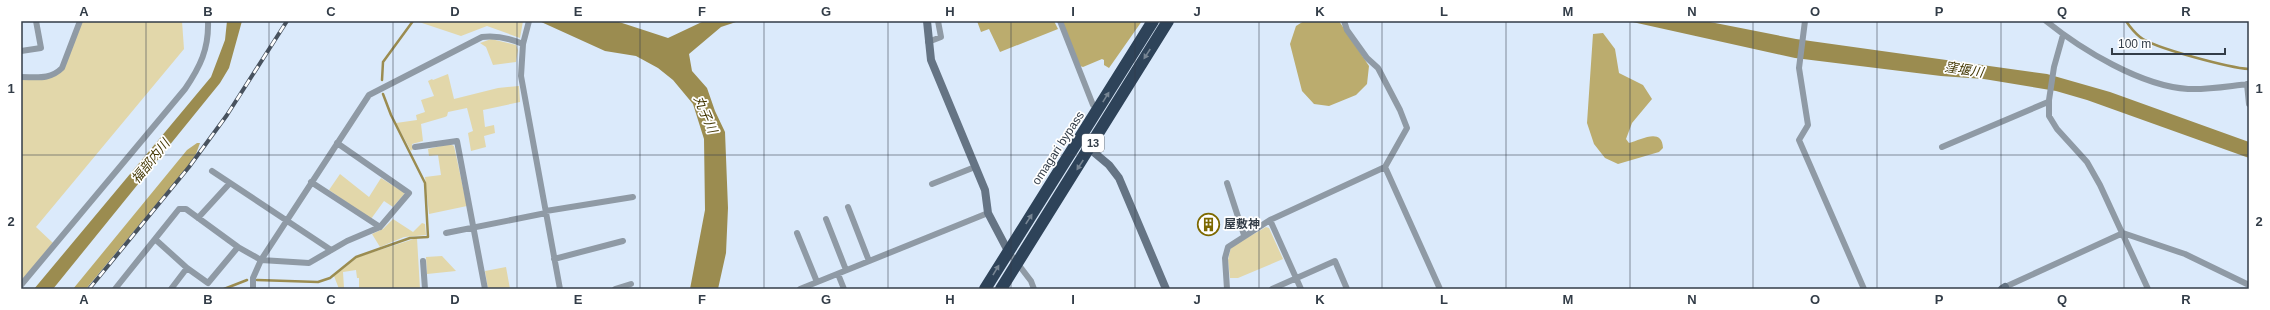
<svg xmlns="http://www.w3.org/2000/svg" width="2270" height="310" font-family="Helvetica,'Noto Sans JP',sans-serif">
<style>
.green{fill:#e2d7aa}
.forest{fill:#bbac6e}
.water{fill:#9b8c50}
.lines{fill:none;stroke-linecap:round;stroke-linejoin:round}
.stream{stroke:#9b8c50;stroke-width:2.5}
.street{stroke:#8f9aa5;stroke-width:6}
.secondary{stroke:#657484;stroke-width:8}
.highway{stroke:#2e4359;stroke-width:12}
.rail-casing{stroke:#48525e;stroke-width:4}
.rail{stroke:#fff;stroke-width:2.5;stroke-dasharray:8;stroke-linecap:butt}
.oneway{fill:#778593}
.grid{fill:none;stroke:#333d48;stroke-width:1;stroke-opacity:0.55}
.labels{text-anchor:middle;stroke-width:3.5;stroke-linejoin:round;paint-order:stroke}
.shield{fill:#fff;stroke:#70777f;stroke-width:1}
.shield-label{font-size:11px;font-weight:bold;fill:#333d48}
.street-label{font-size:12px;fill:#333d48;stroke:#fff}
.poi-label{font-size:12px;font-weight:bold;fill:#333d48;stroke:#fff;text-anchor:start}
.water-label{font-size:13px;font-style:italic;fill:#443804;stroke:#fff}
.neatline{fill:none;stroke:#333d48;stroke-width:1.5}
.grid-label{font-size:13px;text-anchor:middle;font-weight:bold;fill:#333d48}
</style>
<rect width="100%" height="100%" fill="#dbeafb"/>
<path class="green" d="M82,21h100l2,28 -148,178 17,16 -32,38v-203l37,-4z
M416,21h107l-3,17 -33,-12 -26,10z
M491,39l25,6 2,5 -2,12 -23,3 -7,-18 -6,-4z
M448,74l6,25 44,-11 21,-2 1,16 -37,8 2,17 9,-2 1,8 -11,3 2,11 -15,4 -3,-18 5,-2 -6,-23 -19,4 -1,4 -2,1 -24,7 2,17 -11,3 1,5 -2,2 -15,-28 21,-3 -1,-5 9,-3 -4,-12 13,-4 -6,-15 4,-2 1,1z
M450,144l4,2 13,60 -38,8 -4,-37 16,-2 -3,-20 -9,1 -1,-7z
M340,174l29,23 12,-19 24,15 -12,14 -9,-6 -13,18 -42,-29z
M393,219l20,13 9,-9 3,1 1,11 -22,2 -24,10 -8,-13 11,-5z
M1266,227l3,1 14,31 -45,19h-8l-2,-18 3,-13z
M417,238l3,51h-61v-11h-2l-1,-8 -13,2 1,16 -5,1 -5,-13 24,-19z
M442,256l14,15 -29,3 -1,-17z
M506,267l4,22h-22l-3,-18z"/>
<path class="forest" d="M977,21h77l4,8 -58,23 -11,-23 -8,3z
M1062,21h80l-33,47 -5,-3v-5l-2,-1 -19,8 -3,-1z
M1304,21h35l30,45 -2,18 -11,11 -27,11 -15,-2 -12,-13 -12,-47 6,-18z
M1603,33l12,16 4,24 24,12 9,14 -20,24 -6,16 3,4c12,-3 33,-16 34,5l-4,4 -41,12 -13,-6 -11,-14 -7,-21 6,-89z
M197,143h3l-4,11 -8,12 -102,123h-13l114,-139z"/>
<path class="water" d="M227,21h15l-13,47 -9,15 -167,206h-19l177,-212 14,-37z
M539,21h77l52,17 36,-17h35l-18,6 -32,27 3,17 15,17 8,23 10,21 3,76 -2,45 -8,36h-28l15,-79 -1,-71 -11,-35 -20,-24 -15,-12 -22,-12 -31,-5z
M1628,21h77l91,18 251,35 63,18 139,50v16l-162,-58 -31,-9 -72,-12 -43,-3 -146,-18z"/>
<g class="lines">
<path class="stream" d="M2126,21c4,6 9,12 14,16 13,11 91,31 109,32
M382,80l1,-18 30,-41
M257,280l61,2 12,-4 26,-21 54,-19 18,-1 -3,-54 -34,-68 -8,-21
M224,289l23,-9"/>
<path class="street" d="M529,21l-6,23 -2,32 39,213
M1060,21l33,84
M1805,21l-6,47 9,57 -9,15 65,149
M2046,21c36,29 95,65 142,68 20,1 41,-3 61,-5
M2063,35l-9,32 -5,33v16l8,13 30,33 13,23 48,104
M928,42l13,-5 -3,-16
M21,51l20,-3 -5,-27
M21,77c16,0 29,3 41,-9l18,-47
M2247,84l2,20
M415,147l42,-6 28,148
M1942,147l106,-45
M1385,167l55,122
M212,171l119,79
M311,182l69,45
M1227,183l17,52
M932,184l43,-17
M848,207l21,54
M546,211l87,-14
M198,218l32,-35
M826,219l20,51
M1270,220l31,69
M446,233l100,-20
M797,233l20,49
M156,240l31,28
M238,247l23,13 48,3 38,-22 33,-14 29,-34 -72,-50
M1008,251l23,30 3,8
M554,259l69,-18
M423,261l2,28
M838,274l6,15
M21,285l164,-196c15,-22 24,-40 23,-68
M2005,287l118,-54 62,21 64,31
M115,289l64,-80h7l52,38 -30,36 -21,-15 -16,21
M253,289v-11l8,-18 108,-165 113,-58c15,-2 27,1 41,7
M615,289l16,-5
M800,289l188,-76
M1227,289l-2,-31 3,-11 42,-27 115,-53 22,-39 -7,-18 -22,-42 -11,-10 -20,-28 -3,-9
M1272,289l63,-28 12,28"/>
<path class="secondary" d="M927,21l4,39 54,130 3,23 20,38
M1090,149l19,16 10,13 47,111
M2002,289l3,-2"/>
<path class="highway" d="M985,289l168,-268
M1001,289l167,-268"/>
<defs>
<path id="rail" d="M89,289l100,-122 38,-52 60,-94"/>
</defs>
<use href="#rail" class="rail-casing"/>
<use href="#rail" class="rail"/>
</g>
<defs><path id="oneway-solid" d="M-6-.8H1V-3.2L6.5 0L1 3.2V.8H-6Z"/></defs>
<g class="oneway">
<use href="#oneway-solid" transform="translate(1147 54) rotate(123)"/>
<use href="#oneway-solid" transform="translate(1106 97) rotate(-58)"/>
<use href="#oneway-solid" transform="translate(1080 165) rotate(123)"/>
<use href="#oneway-solid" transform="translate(1029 219) rotate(-57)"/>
<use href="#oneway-solid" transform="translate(996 270) rotate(-59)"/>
</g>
<path class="grid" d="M146,21v268M269,21v268M393,21v268M517,21v268M640,21v268M764,21v268M888,21v268M1011,21v268M1135,21v268M1259,21v268M1382,21v268M1506,21v268M1630,21v268M1753,21v268M1877,21v268M2001,21v268M2124,21v268M21,155h2228"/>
<defs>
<symbol id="building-ring" viewBox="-11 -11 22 22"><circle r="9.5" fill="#fff" stroke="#7d6900" stroke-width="1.5"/><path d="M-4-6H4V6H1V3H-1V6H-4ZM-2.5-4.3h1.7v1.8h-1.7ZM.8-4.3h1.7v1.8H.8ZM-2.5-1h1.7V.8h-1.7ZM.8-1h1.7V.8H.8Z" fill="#7d6900"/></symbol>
</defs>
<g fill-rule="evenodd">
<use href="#building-ring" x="1196" y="212" width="25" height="25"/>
</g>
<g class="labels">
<rect class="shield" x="1082" y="134" width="22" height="18" rx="3"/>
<g class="shield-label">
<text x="1093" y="147">13</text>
</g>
<g class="street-label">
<text transform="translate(1058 148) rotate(-57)" y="4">omagari bypass</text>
</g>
<g class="poi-label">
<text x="1224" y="228">屋敷神</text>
</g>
<g class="water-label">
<text transform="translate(1964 69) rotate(9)" y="5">窪堰川</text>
<text transform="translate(706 114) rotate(67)" y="5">丸子川</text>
<text transform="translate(150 161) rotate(-51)" y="5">福部内川</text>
</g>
</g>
<rect width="2270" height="310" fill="none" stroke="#ffffff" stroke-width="44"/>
<path d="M2112 48v6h113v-6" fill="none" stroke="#333d48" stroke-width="2"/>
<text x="2118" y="48" font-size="12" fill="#333d48" stroke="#ffffff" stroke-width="3" paint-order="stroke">100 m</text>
<rect x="22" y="22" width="2226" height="266" class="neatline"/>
<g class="grid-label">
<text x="84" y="16">A</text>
<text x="208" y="16">B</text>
<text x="331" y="16">C</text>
<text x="455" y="16">D</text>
<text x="578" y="16">E</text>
<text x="702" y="16">F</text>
<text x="826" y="16">G</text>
<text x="950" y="16">H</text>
<text x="1073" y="16">I</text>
<text x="1197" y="16">J</text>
<text x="1320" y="16">K</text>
<text x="1444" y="16">L</text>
<text x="1568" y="16">M</text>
<text x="1692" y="16">N</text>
<text x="1815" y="16">O</text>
<text x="1939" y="16">P</text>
<text x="2062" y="16">Q</text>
<text x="2186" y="16">R</text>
<text x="11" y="93">1</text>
<text x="2259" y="93">1</text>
<text x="11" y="226">2</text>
<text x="2259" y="226">2</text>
<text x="84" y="304">A</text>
<text x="208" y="304">B</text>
<text x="331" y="304">C</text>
<text x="455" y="304">D</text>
<text x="578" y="304">E</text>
<text x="702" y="304">F</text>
<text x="826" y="304">G</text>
<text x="950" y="304">H</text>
<text x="1073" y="304">I</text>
<text x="1197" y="304">J</text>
<text x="1320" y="304">K</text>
<text x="1444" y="304">L</text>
<text x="1568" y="304">M</text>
<text x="1692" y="304">N</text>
<text x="1815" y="304">O</text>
<text x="1939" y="304">P</text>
<text x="2062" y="304">Q</text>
<text x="2186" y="304">R</text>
</g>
</svg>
